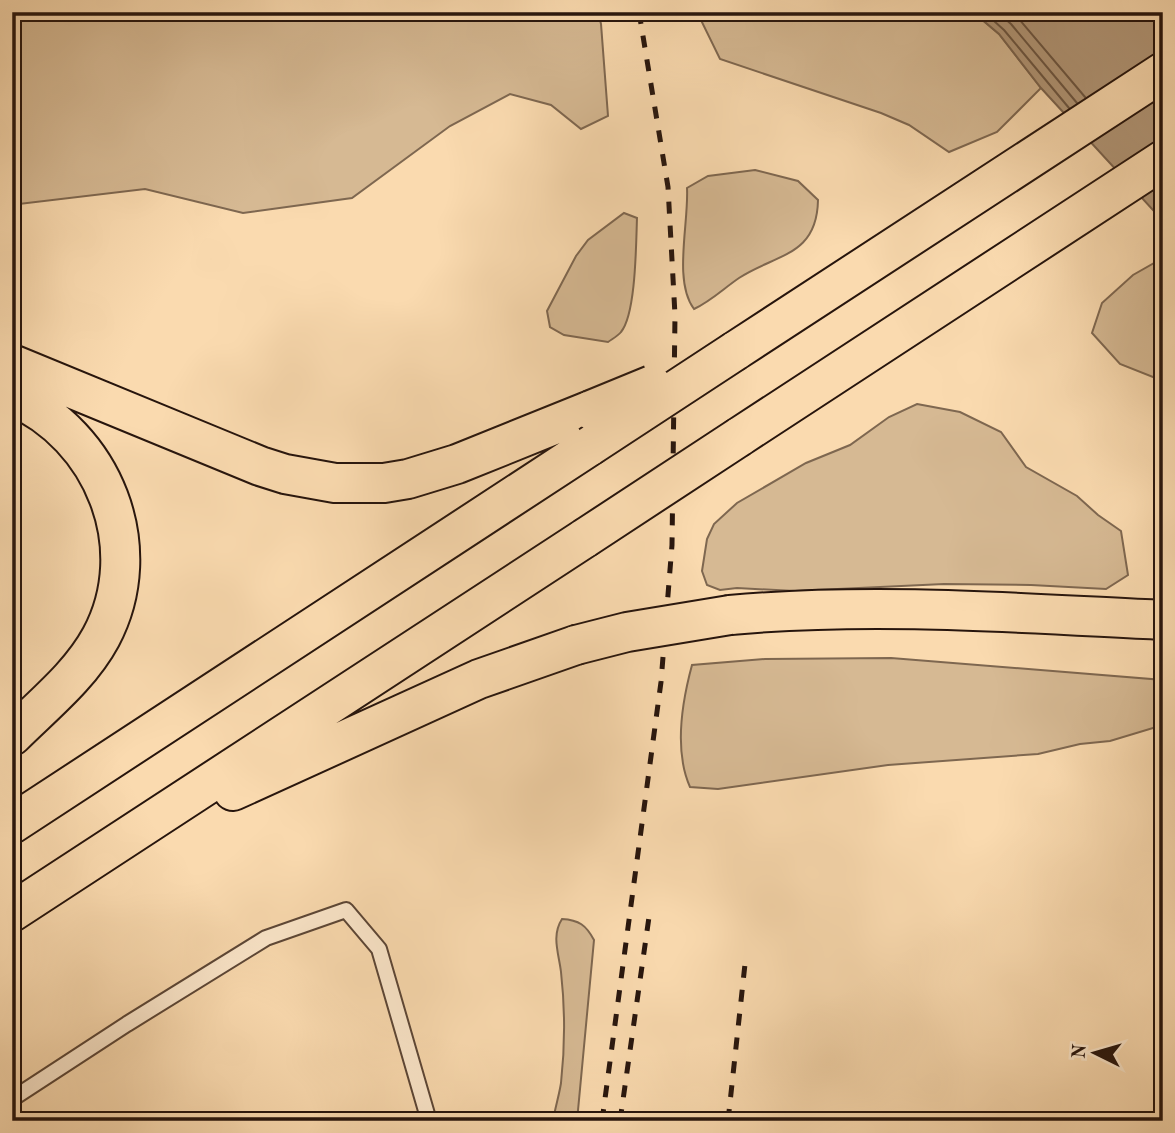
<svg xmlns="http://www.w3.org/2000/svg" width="1175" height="1133" font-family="'Old Standard TT',serif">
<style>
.green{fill:#d6b993;stroke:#7e6750;stroke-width:2}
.water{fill:#b29778;stroke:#7a634d;stroke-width:2}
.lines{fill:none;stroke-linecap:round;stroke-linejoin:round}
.shore{stroke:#6c5642;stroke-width:2}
.service-casing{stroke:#5c4636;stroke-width:18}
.motorway-casing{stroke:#27150d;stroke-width:42}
.service{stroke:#fce7cb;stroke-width:14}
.motorway{stroke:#fadaaf;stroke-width:38}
.rail{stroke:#27150d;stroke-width:5;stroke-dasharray:12 12;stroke-linecap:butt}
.motorway-bridge-casing{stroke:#27150d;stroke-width:42;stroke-linecap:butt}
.motorway-bridge{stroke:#fadaaf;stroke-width:38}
</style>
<rect width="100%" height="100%" fill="#fadaaf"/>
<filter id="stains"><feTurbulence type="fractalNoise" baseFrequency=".00286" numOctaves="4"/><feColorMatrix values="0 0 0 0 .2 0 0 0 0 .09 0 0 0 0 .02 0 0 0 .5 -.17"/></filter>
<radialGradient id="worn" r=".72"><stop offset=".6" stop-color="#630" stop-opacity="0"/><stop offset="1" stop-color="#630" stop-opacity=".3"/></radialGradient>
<path class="green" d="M12,12h586l3,12 7,92 -27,13 -30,-24 -41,-11 -60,32 -98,72 -109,15 -98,-24 -126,15 -7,-4z
M697,12h276l26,22 42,54 -44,44 -48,20 -40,-27 -28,-12 -161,-54z
M755,170l43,11 20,19c-1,57 -43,54 -79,78 -16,11 -28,23 -45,31 -21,-28 -5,-86 -7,-121l21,-12z
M624,213l13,5c-1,26 -1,96 -16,114 -3,4 -9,7 -13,10l-44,-7 -14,-8 -3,-16 29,-55 12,-16z
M1163,258v123l-43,-17 -28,-31 10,-30 31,-28z
M917,404l43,8 41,20 25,35 51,29 21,19 23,16 7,44 -22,14 -75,-4 -87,-1 -149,7 -58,-3 -17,2 -13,-5 -5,-14 5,-32 7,-15 23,-21 69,-40 44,-18 39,-28z
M891,658l272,22v45l-53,16 -30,3 -42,10 -150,11 -170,24 -28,-2c-16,-36 -8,-85 2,-122l73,-6z
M562,919c17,1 24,6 32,21l-17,181h-24c2,-13 6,-25 8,-38 4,-36 4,-75 0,-111 -2,-18 -10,-36 1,-53z"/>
<path class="water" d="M973,12h190v209l-122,-133 -42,-54z"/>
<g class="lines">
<path class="shore" d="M984,12l20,18 65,78
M997,12l14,12 66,79
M1013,12l72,85"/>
<defs>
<path id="service" d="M12,1099l115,-75 139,-86 80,-28 33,39 50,172"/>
<path id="motorway" d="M735,351l428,-279
M12,364l248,102 25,8 50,9h49l24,-4 49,-15 134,-54
M12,396c91,39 137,151 89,241 -21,39 -58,68 -89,99
M739,437l424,-277
M730,615c144,-13 288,-2 433,5
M233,791l246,-112 97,-34
M12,824l578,-378
M12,912l573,-374"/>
</defs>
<use href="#service" class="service-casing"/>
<use href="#motorway" class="motorway-casing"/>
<use href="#service" class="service"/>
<use href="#motorway" class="motorway"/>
<path class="rail" d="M602,1121l59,-439 11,-137 3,-230 -7,-128 -29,-175
M620,1121l29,-204
M728,1121l17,-157"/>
<defs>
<path id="motorway-bridge" d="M591,410l61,-25
M590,446l145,-95
M585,538l154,-101
M576,645l51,-13 103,-17"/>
</defs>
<use href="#motorway-bridge" class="motorway-bridge-casing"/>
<use href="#motorway-bridge" class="motorway-bridge"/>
</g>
<rect width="1175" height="1133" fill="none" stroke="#fadaaf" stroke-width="42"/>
<rect x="14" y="14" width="1147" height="1105" fill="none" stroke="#27150d" stroke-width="3.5"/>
<rect x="21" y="21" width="1133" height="1091" fill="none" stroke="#27150d" stroke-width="2"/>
<g transform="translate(1095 1053) rotate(275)" stroke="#fce7cb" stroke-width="5" paint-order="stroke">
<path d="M0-5L12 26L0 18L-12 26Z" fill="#27150d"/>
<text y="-10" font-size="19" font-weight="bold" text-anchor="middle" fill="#27150d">N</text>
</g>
<rect width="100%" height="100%" filter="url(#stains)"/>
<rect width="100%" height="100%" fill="url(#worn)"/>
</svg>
